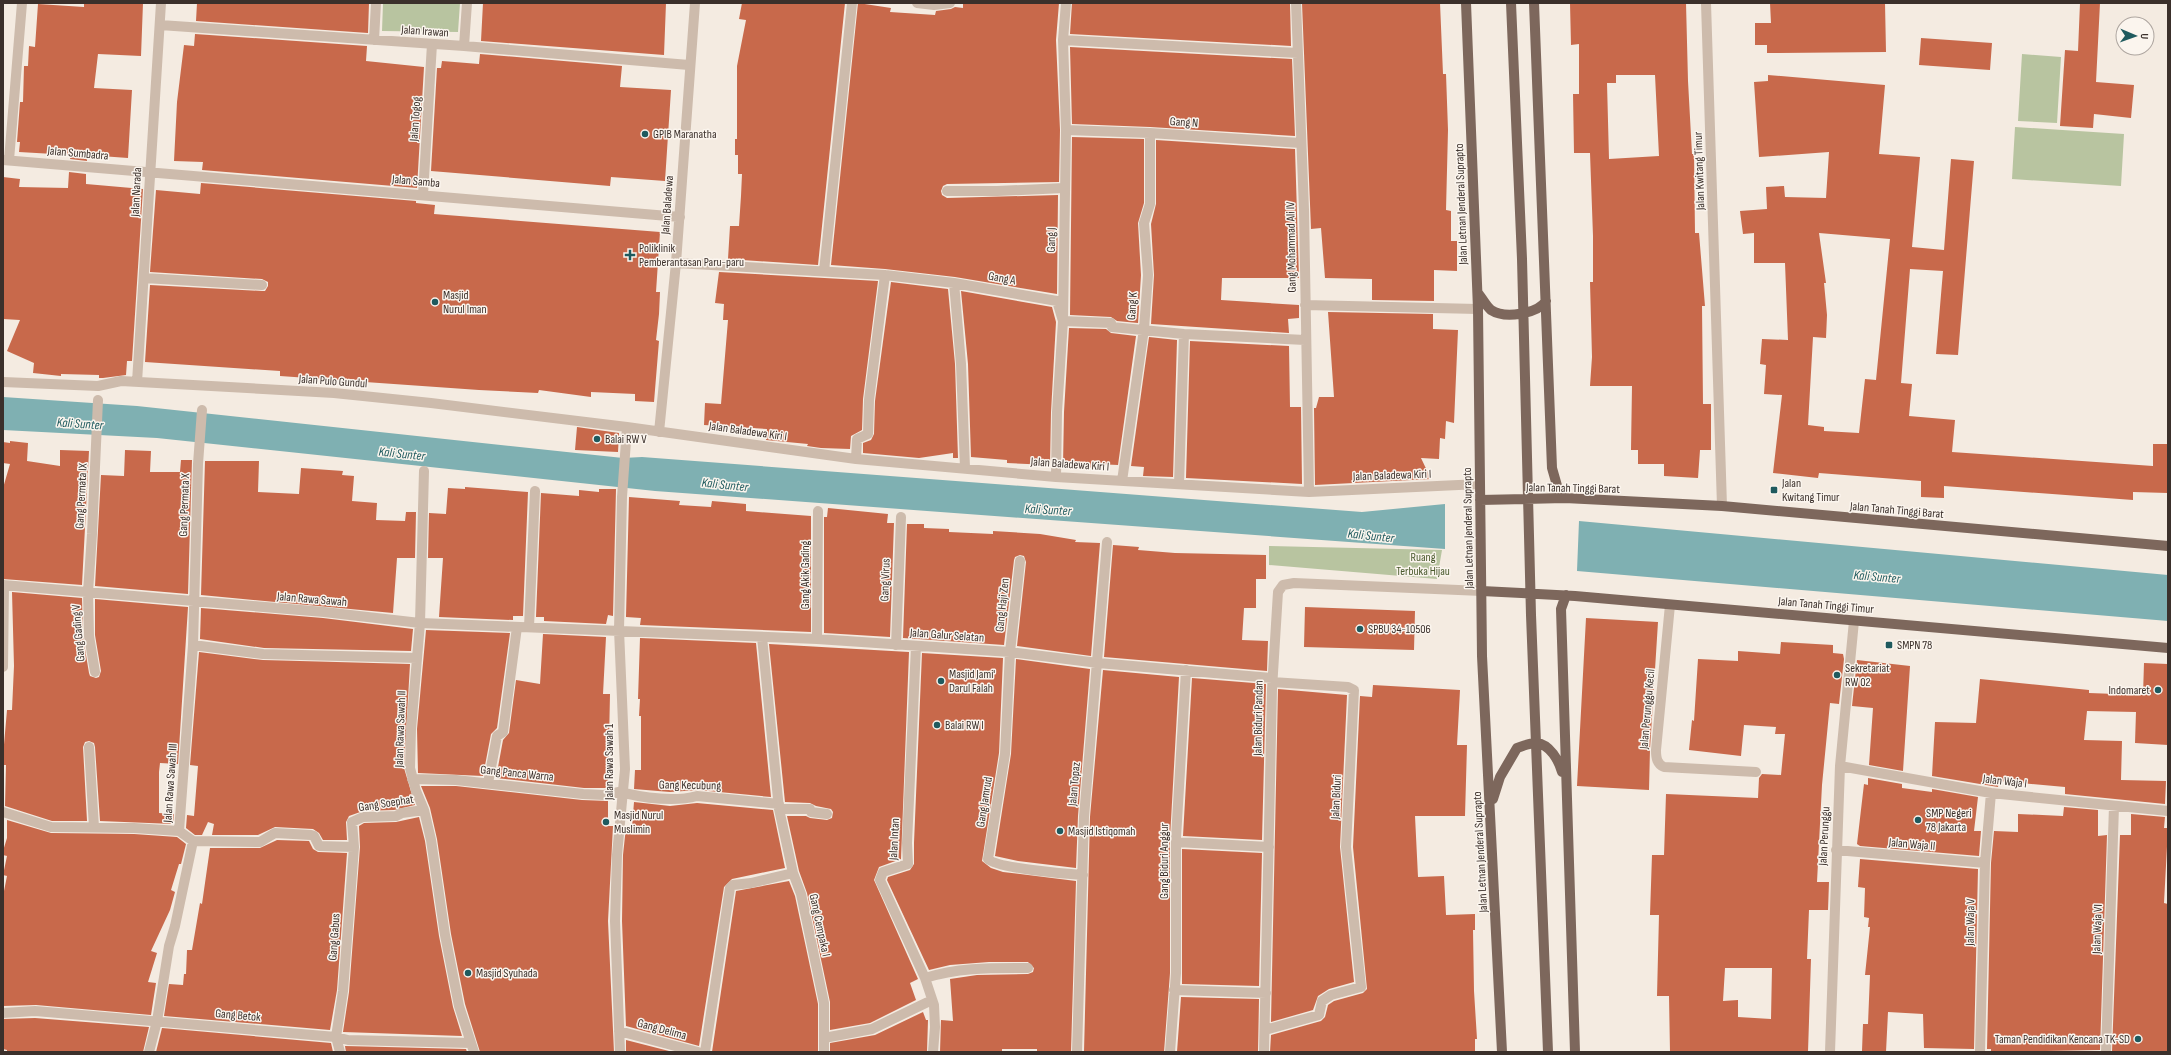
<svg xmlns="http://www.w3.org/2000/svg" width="2171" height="1055" font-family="'Sofia Sans Condensed',sans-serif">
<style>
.green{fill:#b8c4a0}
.water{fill:#7fb0b2}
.building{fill:#c8694b;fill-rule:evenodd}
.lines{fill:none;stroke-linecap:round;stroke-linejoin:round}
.street{stroke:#cdbbac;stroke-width:10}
.primary{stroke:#7d675c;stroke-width:10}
.poi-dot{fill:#1f5a5e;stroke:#fbf5ee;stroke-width:1.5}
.labels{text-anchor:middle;stroke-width:3;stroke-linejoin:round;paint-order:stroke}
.street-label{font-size:12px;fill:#3b302b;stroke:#fbf5ee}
.poi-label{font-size:12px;fill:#3b302b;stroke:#fbf5ee;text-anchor:start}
.park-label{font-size:12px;fill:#4a5a2e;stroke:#fbf5ee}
.water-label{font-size:13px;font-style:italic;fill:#1f5a5e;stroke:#fbf5ee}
</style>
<rect width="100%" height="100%" fill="#f4ebe1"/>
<path class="green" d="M383,3h77l-2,29 -76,-1z
M2022,54l39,3 -4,66 -39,-2z
M2015,127l109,7 -3,52 -109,-7z
M1269,546l173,4 -5,29 -168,-14z"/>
<path class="water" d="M3,397l134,9 486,52 19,-1 720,55 83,-8v45l-790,-58 -498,-53 -154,-8z
M1579,521l589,54v46l-591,-50z"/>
<path class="building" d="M84,3h59l-2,53 -43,-2 -4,34 38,2 -4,68 -41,-3v6l-17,-2 1,-4 -52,-3 1,-10h-3l3,-40h3l1,-36h4l1,-20 6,1 3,-43 46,3z
M197,3h172l-1,30 -172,-12z
M483,3h183l-2,52 -183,-14z
M742,3h103l-27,262 -90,-6 2,-33h9l2,-30 1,-22h-4v-19h-3v-16h2v-73l9,-46 -7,-1z
M858,3l33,5 -1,4 45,3 1,-4 15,-2 4,-2 8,1v-5h96l-3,37 4,90 -1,52 -112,2 -4,2 -2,5 1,4 5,3 111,-3 -1,99 -102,-17 -70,-8 -54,-4z
M1072,3h218l1,43 -221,-12z
M1302,3h138l3,71h3l2,56 -2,80 5,1v30h6v30l-23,-1v31l-62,-1v-21l-47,-1 -4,-50 -10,1z
M1570,3h116l2,78 4,73h2l1,79h4l6,73h-3l1,98h8v46h-11l-2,28 -34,-2v-12h-26v-14h-7l1,-64h-42l2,-29 -2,-75h3v-46l-3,-83h-16l-1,-59h6v-50l-8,1zM1616,75h39l4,81 -50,3 -2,-76h9z
M1770,3h115l1,49 -119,1v-8h-12v-22h16z
M2080,3h20l-4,79 38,3 -3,33 -37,-4 -1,14 -33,-2 5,-76 13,1z
M195,34l172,12 -1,15 58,6 -7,121 -215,-18 1,-8 -29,-1 3,-59 7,-57 10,1z
M1921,38l71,5 -2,27 -71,-5z
M1070,47l222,12 3,77 -145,-9 -78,-3z
M480,54l142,12 -2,21 51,3 -6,91 -54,-4 -1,9 -179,-15 6,-103h4l1,-7 37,3z
M1768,75l117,10 -6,69 41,3 -8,90 32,3 7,-91 23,2 -16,194 -22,-1 7,-83 -33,-2 -9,114 11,1 -3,32 46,4 -3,32 201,14v-22h15v49l-35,-1v8l-189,-14v12l-23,-1v-16l-102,-8 -1,5 -45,-5 9,-78 -18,-1 2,-29 -6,-1 2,-25 26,1 -3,-77h-31v-30l-11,1 -3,-23 27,-2 -1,-22 18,-1 1,11 41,1 3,-46 -70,5 -5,-75 14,-1zM1819,233l71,6 -14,141 -11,-1 -6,54 -35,-2v-4l-16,-2 5,-88 13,1 1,-23 -3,-32h2z
M1072,137l72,2v64l-6,20 3,52 -3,48 -21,-2 -6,-4 -41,-2z
M1156,140l139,9 4,129h-77l-1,22 78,5v13l-11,1 1,14 -138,-9 3,-49 -3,-51 5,-20z
M69,172l17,2v10l57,5 -11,172h-5l-1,14 -23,3h-4v-3l-38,-1v2l-28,-3 1,-10 -27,-12 13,-31 -17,-1v-142l17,2 -1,8 49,1z
M201,183l215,18v2l19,2 -1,9 226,18 -4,60h4l-1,22 -3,26 3,1 -5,61 -19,-1v-7l-44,-2v5l-52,-7 -1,3 -59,-3 -199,-14v-5l-135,-9 5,-77 112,6h3l3,-5v-4l-6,-3 -112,-7 6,-82 44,4z
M719,272l159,9 -15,118 -1,31 -11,6 -1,13 -29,-1 -14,-2 1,-2 -42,-4 1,-11 -63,-4 1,-22 16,1 7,-84h-5l1,-16 -9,-1z
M891,282l57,7 7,75 3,94h-5v-5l-34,5 -56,-5v-10l8,-3 3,-6 1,-33z
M961,291l91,16 4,15 -5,90 -1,53 -43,-2v-3l-36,-3 -3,-93z
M1328,312l105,2v15l25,1 -4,93 -8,-2 -1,18 -5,-1 -1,21 -18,-1 10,21 -116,6 -1,-77h2l3,-11h15z
M1069,328l37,1 5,4 25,3 -18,129 -22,-1v4l-33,-3 1,-53z
M1149,337l28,3 -4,137 -30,-1 1,-9 -13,-1z
M1190,341l99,5 1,61h11l1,77 -116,-6z
M577,427l42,6 -1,19 -43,-2z
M10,441l18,2 -1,18 33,5v-16l29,1 -7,134 -79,-6v-91l7,-24 -7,-1v-21l7,1z
M125,450l26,1 -1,21h30l1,-12h11l-4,134 -93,-8 6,-111 23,1z
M205,461h54l-1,31 41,2 2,-26 42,3 -1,4 12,1 -2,25 25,2 -1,17 29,1 1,-9h10l-1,46h-18l-4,55 -192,-18z
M465,487l63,5 -5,124h-10v4l-74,-3 4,-59h-15l1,-45 17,1 2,-26 17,1z
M599,489h17l-3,127 -5,-1 -2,9 -62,-3v-4h-8l5,-124 38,3v-6l20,2z
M629,497l51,4 -1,4 32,2 1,-6 34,3v7l65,5v116l-171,-7 1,-7 -15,-1z
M828,508l60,6 -1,9h7l-4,114 -66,-4v-116h3z
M907,524h17v4l25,1v3l44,2v-3l47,3 36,6 -1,2 25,1 -9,113 -74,-10 9,-84 -2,-6 -4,-1 -5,2 -1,3 -10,85 -101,-7z
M1113,545l26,2 -1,3 37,3 91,2v24h-10v29h-12l-2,32 26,1 -1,30 -163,-14z
M12,592l70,6 1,39 6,36 1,3 6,2 3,-1 2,-6 -6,-36v-36l93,8 -10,157 -18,-1 -1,9v41l15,1 -1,10 -73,-3 -5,-74 -1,-4 -5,-2 -4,1 -2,5 4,74h-35l-47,-15 1,-41h-3v-9l4,-46h5l2,-44z
M1305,607l110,4 -1,39 -110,-3z
M201,608l122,10 90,11 -2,22 -147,-3 -64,-9z
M1586,618l72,4 -8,127 -1,41 -72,-4z
M426,630l84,3 -13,95 -6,6 -8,42 -65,-3 -1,-44z
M543,634l63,3 -3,57h7l-2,94h-24l-88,-10 7,-38 6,-7 7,-53 24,4z
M640,638l116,5 15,154 -73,-7 -28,2 -36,-3 1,-19h6v-54h-2l1,-17h-2z
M1781,642l52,3v8l10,1 1,5 -5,45 -9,-1 -8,82 -5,97h12l-1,28h-19l-2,49h4l-3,93h-138l-1,-56h-12l2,-81h-9l2,-60h12l2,-61 92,4 1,-20 3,-4 19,1 4,-41h-10l1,-7 -32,-2 -3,31 -52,-6 3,-30 2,1 4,-62 40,2v-10l42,3zM1725,968h47l-1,51 -33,-2v-17l-15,1z
M769,644l140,8 -8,207 -22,8 -5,13 44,99 -8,4 6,17 -46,23 -40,7v-28l-23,-109 -8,-22 -12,-55h19l4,2 17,2 5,-2 1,-6 -2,-3 -15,-3 -6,-3 -25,-1z
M199,652l64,8 147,4 -6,104 11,37 -21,5 -31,1 -14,5 -3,6 1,18h-24l-4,-7 -6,-4 -38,-2 -17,8h-46l2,-11 -6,-2 -6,13h-7l-9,-7 1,-13 7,1 4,-50 -8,-1z
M922,653l81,5 -4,95 -17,108 9,7 12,4 73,9 -5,171h-34v-3h-35v3h-62l1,-32 12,1 -3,-42 27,-4 51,-1 5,-2 1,-4 -6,-6h-39l-39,3 -21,5 -42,-90 1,-3 22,-7 4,-6v-21z
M1016,659l74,10 -12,147 -2,52 -58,-7 -23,-5 16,-102z
M1857,660l53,6 -7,105 -34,-6 4,-57 -21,-2z
M2144,663l24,1v81l-33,-2 1,-31 -49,-1 -3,29 38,1 -1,39 45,1 -1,23 -100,-10v-7l-66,-6 -1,6 -66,-11 3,-54 41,1 4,-44 109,11v3l54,2z
M1103,670l76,7 -9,161v135l-6,79h-80l6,-235z
M1192,678l74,6 -4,156 -79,-4z
M1373,685l87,5 -3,55h10l-2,71h-50l3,61 26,-1 2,39 29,-1v16h-2l1,61 3,48h-2v13h-205l1,-17 50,-14 4,-4 3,-12 6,-4 29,-8 4,-4 -14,-142 7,-151 12,1z
M1278,689l69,6 -7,152 14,135 -25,7 -11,7 -5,14 -42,12z
M1868,778l34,6v4l30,4v-3l46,8 -4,34h7l-2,25 -119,-10 -3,-2 7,-60 4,1z
M421,786h35l126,14 26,1v25h5l-5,95 6,131h-134l-15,-48 -14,-70 -14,-95 -7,-31z
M634,802l36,4 27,-3 76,7 12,58 -53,11 -8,8 -25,159 -73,-20 -4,-105 1,-66 3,-28h6z
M2064,807l34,3v26l9,-1 -7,215 -109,2v-3h-4l4,-186 3,-32 24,1v-18l45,2z
M2131,814l34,3 -1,11h4l-4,75 4,1v148h-56l8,-217h11z
M419,817l6,24 14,95 14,71 9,29 -119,-4 6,-40 11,-145 -1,-21 5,-3 32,-1z
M7,820l44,13 83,1 43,3 9,7 -5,20h-2l-8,26 4,2 -5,18 -19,41 6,2 -9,29 8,1 -5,32 -115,-10 -33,1v-110l4,-20 -4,-1 4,-19 -4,-1v-4l4,-13z
M277,840l32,1 4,8 5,3 29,1 -10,137 -7,40 -166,-14 5,-32 14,1 1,-11h2l1,-24h5l8,-47 2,1 8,-56h50z
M1182,849l80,4 -3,133 -77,-2z
M1860,859l118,10 -4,180 -50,-1 -1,-34 -35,-2 -2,40 -24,-1 1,-27h5l2,-49h-5l5,-48h-2l1,-9 -5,-1 1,-29 -7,-1z
M789,881l6,15 23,108v48h-106l24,-161z
M1181,997l78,2 -1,53h-81z
M923,1012l3,8h2l-1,32h-97v-9l45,-8z
M35,1018l114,9 -6,25h-136v-2l-4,-1v-30z
M162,1028l169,15 2,9h-177z
M626,1040l47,12h-47z
M345,1046l121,3 1,3h-121z"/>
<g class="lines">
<path class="street" d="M917,3l17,2 16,-2
M1296,3l8,207 5,282
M1706,3l16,503
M160,25l304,21 225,19
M374,40l2,-37
M1063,40l235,13
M464,46l3,-43
M1066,130l84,3 151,10
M3,160l677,57
M9,160l13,-157
M947,191h50l67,-3
M423,195l9,-151
M676,263l209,12 69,8 103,18 6,20 48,2 1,4 72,7 121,6
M824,271l28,-268
M144,278l118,7
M954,283l7,81 4,104
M1305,305l173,4
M3,382l95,4 23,-5 213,12 97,10 196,24 229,32 200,18 253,15 171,-8
M137,382l24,-379
M659,432l17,-169 19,-260
M856,459l1,-20 11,-5 1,-34 16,-125
M424,471l-4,152 -9,106 -1,39 6,23 8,19 7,30 14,95 14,71 15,46
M1056,477l1,-65 6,-91 3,-191 -3,-90 3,-37
M1122,481l22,-152 4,-54 -4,-52 6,-19v-71
M1179,484l5,-150
M1020,561l-10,91 -5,102 -17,105c8,9 79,15 95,16
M3,585l321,27 96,11 397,16 193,13 88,11 174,15
M1670,605l-14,145c0,8 1,14 8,17l92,5
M529,627l6,-136
M762,637l17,172 14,64 8,21 23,109v49
M817,639l1,-128
M193,645l70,9 154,4
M896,645l5,-128
M916,646l-9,197 1,21 -25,8 -3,8 45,98 9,27 1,22 -2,25
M3,667l1,-82
M95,672l-6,-36 -1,-44 4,-58 6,-134
M89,747l5,80
M1840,766l151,27 177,18
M412,779l44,1 127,14 21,1 15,-3
M488,783l9,-47 6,-4 14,-105
M624,793c22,5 51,9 73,3l82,8
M779,809h31l1,3 16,2
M3,812l48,15 83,1 45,3
M193,841l67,1 15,-9 36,2 3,1 5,10 35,1
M1176,842l93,5
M1836,850l149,13
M925,978c34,-11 68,-10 103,-10
M1174,990l92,3
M3,1013l32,-2 301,26 12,3 123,3
M1265,1030l54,-15 3,-14 9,-6 30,-8 -15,-140 8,-157 -6,-3 -76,-5
M619,1031l79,21
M824,1038l48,-9 60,-29
M149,1052l8,-31 12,-75 6,-20 18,-85 -14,-10 14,-186 5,-181 4,-54
M340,1052l-4,-15 7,-46 11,-144 -2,-25 11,-5 33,-1 6,-3 22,-3
M620,1052l-5,-131 2,-66 8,-86 -6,-139 3,-133 5,-70
M705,1052l25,-164 3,-3 18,-2 42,-10
M1077,1052l7,-235 23,-275
M1170,1052l6,-79v-135l10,-168
M1264,1052l8,-363 6,-97 5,-7 11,-2 188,8
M1830,1052l10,-286 14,-145
M1980,1052l5,-189 6,-70
M2106,1052l8,-246"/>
<path class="primary" d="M1466,3l12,306 4,347 20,396
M1511,3l11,256 9,356 17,437
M1534,3l18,465 6,21 7,9
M1478,293c4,5 8,13 13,17 14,9 46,4 55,-9
M1480,500l85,-2 157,8 446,40
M1482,591l93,5 593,52
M1566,595l-5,14 14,443
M1493,799l7,-22 17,-29c6,-2 13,-5 19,-5 14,1 23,18 26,29"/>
</g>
<g class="poi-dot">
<circle cx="645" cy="134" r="4"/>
<path d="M628 249h4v4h4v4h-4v4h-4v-4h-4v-4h4z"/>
<circle cx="435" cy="302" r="4"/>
<circle cx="597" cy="439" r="4"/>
<rect x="1770" y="486" width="8" height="8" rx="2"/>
<circle cx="1360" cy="629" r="4"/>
<rect x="1885" y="641" width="8" height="8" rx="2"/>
<circle cx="1837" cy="675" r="4"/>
<circle cx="941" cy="681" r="4"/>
<circle cx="2158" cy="690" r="4"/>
<circle cx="937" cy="725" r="4"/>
<circle cx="1918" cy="820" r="4"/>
<circle cx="606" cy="822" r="4"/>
<circle cx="1060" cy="831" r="4"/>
<circle cx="468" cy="973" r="4"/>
<circle cx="2138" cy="1039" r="4"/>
</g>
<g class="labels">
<g class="street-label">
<text transform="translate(425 31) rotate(4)" y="4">Jalan Irawan</text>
<text transform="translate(415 119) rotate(-86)" y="4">Jalan Togog</text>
<text transform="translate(1184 122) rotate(4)" y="4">Gang N</text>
<text transform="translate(78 153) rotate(5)" y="4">Jalan Sumbadra</text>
<text transform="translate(1699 171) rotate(-92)" y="4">Jalan Kwitang Timur</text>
<text transform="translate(416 181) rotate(5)" y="4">Jalan Samba</text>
<text transform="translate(136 192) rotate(-87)" y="4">Jalan Narada</text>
<text transform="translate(1461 204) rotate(-92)" y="4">Jalan Letnan Jenderal Suprapto</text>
<text transform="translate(667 205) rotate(-86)" y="4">Jalan Baladewa</text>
<text transform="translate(1051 240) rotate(-89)" y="4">Gang J</text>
<text transform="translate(1291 247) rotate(-91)" y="4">Gang Mohammad Ali IV</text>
<text transform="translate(1002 278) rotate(10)" y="4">Gang A</text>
<text transform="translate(1132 306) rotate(-86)" y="4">Gang K</text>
<text transform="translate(333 381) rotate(4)" y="4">Jalan Pulo Gundul</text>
<text transform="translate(748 431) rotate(8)" y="4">Jalan Baladewa Kiri I</text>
<text transform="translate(1070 464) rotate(4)" y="4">Jalan Baladewa Kiri I</text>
<text transform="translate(1392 475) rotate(-2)" y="4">Jalan Baladewa Kiri I</text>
<text transform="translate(1573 488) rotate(1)" y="4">Jalan Tanah Tinggi Barat</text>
<text transform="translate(81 496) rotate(-87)" y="4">Gang Permata IX</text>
<text transform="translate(184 505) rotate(-88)" y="4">Gang Permata X</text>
<text transform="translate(1897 510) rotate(5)" y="4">Jalan Tanah Tinggi Barat</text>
<text transform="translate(1468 528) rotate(-91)" y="4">Jalan Letnan Jenderal Suprapto</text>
<text transform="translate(805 575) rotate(-90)" y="4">Gang Akik Gading</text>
<text transform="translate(885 580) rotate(-88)" y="4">Gang Virus</text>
<text transform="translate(312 599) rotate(5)" y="4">Jalan Rawa Sawah</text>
<text transform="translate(1002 605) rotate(-84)" y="4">Gang Haji Zen</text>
<text transform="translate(1826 605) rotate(5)" y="4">Jalan Tanah Tinggi Timur</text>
<text transform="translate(78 633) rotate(-95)" y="4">Gang Gading V</text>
<text transform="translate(947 635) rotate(4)" y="4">Jalan Galur Selatan</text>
<text transform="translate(1647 709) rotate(-85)" y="4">Jalan Perunggu Kecil</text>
<text transform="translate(1258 718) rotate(-89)" y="4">Jalan Biduri Pandan</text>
<text transform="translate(400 729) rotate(-88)" y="4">Jalan Rawa Sawah II</text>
<text transform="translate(609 762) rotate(-90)" y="4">Jalan Rawa Sawah 1</text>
<text transform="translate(517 773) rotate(6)" y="4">Gang Panca Warna</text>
<text transform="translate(2005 781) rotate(7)" y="4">Jalan Waja I</text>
<text transform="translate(170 783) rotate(-86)" y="4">Jalan Rawa Sawah III</text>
<text transform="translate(1074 784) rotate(-85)" y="4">Jalan Topaz</text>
<text transform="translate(690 785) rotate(1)" y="4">Gang Kecubung</text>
<text transform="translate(1336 797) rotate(-87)" y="4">Jalan Biduri</text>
<text transform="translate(984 802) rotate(-81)" y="4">Gang Jamrud</text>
<text transform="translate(386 803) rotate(-9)" y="4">Gang Soephat</text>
<text transform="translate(1824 836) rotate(-87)" y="4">Jalan Perunggu</text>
<text transform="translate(894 839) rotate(-87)" y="4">Jalan Intan</text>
<text transform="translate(1912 844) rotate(5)" y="4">Jalan Waja II</text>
<text transform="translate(1480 852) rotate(-93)" y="4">Jalan Letnan Jenderal Suprapto</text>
<text transform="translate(1164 861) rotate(-90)" y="4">Gang Biduri Anggur</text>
<text transform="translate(1970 922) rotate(-89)" y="4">Jalan Waja V</text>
<text transform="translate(820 925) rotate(78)" y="4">Gang Cempaka I</text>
<text transform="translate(2097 929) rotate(-88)" y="4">Jalan Waja VI</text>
<text transform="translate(334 937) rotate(-86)" y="4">Gang Gabus</text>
<text transform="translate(238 1015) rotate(5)" y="4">Gang Betok</text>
<text transform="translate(662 1029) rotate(15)" y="4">Gang Delima</text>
</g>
<g class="poi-label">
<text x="653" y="138">GPIB Maranatha</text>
<text x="639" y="252">Poliklinik<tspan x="639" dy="14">Pemberantasan Paru-paru</tspan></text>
<text x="443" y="299">Masjid<tspan x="443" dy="14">Nurul Iman</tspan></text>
<text x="605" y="443">Balai RW V</text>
<text x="1782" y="487">Jalan<tspan x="1782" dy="14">Kwitang Timur</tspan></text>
<text x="1368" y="633">SPBU 34-10506</text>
<text x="1897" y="649">SMPN 78</text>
<text x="1845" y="672">Sekretariat<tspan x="1845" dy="14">RW 02</tspan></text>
<text x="949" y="678">Masjid Jami'<tspan x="949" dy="14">Darul Falah</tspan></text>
<text x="2150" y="694" text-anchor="end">Indomaret</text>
<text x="945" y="729">Balai RW I</text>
<text x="1926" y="817">SMP Negeri<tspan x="1926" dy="14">78 Jakarta</tspan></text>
<text x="614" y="819">Masjid Nurul<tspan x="614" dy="14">Muslimin</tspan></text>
<text x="1068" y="835">Masjid Istiqomah</text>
<text x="476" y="977">Masjid Syuhada</text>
<text x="2130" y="1043" text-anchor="end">Taman Pendidikan Kencana TK-SD</text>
</g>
<g class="park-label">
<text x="1423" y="561">Ruang<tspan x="1423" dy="14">Terbuka Hijau</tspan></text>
</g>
<g class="water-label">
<text transform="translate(80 423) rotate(4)" y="5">Kali Sunter</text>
<text transform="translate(402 453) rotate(6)" y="5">Kali Sunter</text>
<text transform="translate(725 484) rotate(6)" y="5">Kali Sunter</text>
<text transform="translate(1048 509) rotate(3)" y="5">Kali Sunter</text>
<text transform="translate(1371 535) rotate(6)" y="5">Kali Sunter</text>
<text transform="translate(1877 576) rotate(5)" y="5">Kali Sunter</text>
</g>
</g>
<rect width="2171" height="1055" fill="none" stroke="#3b302b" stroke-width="8"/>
<g transform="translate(2135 36) rotate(92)"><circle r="19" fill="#fbf5ee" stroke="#aea6a0"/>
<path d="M0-3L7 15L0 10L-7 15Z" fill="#1f5a5e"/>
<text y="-6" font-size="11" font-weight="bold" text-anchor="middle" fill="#3b302b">U</text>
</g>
</svg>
